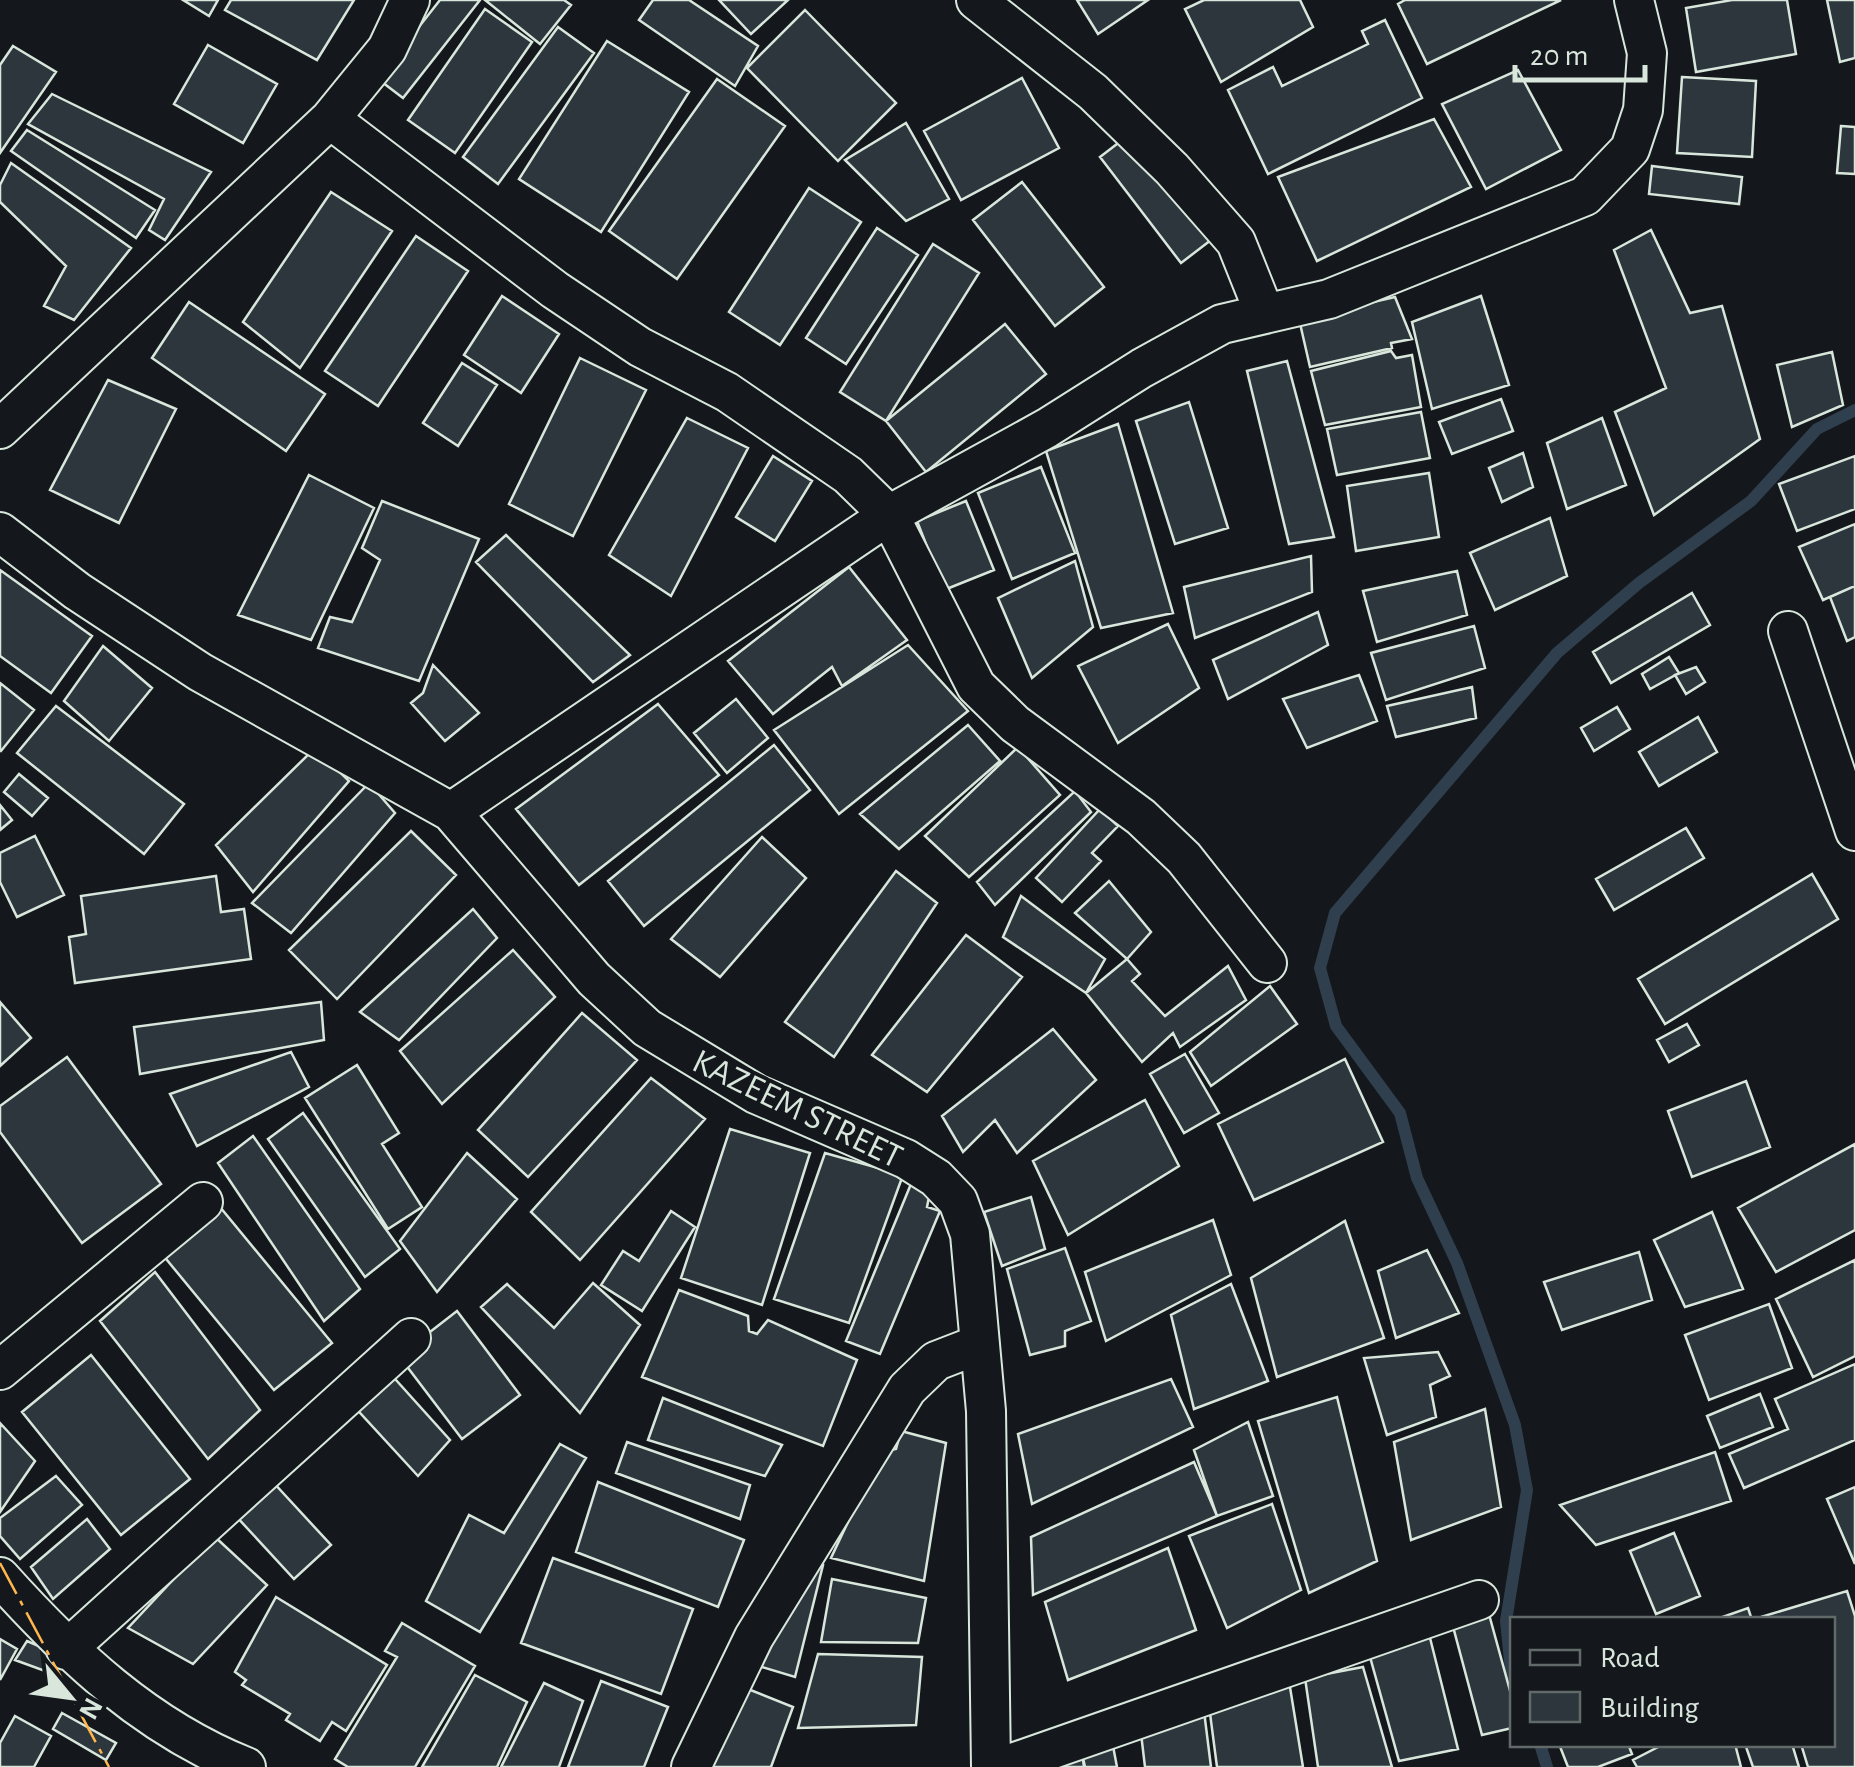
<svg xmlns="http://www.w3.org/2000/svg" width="1855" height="1767" font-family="'Alegreya Sans',sans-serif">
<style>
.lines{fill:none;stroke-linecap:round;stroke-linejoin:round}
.stream{stroke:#2f3f4d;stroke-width:12}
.building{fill:#2c363c;stroke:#d8e6dc;stroke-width:2.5}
.minor-casing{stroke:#d8e6dc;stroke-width:42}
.minor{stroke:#14181c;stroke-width:38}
.power{stroke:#ffb74d;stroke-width:2.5;stroke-dasharray:35 8 5 8;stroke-linecap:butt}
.labels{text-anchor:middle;stroke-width:8;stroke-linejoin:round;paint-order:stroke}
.street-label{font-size:35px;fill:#d8e6dc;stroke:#14181c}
</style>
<rect width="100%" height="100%" fill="#14181c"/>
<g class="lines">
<path class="stream" d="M1512,1681l-6,-60 21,-131 -12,-65 -58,-162 -40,-85 -17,-65 -64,-87 -16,-58 15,-55 222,-260 82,-70 112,-82 66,-72 38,-19
M1540,1744l7,23"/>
</g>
<path class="building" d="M183,0h35l-9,16z
M231,0h123l-37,60 -92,-50z
M440,0h40l-77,98 -25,-19z
M485,0h79l7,5 -31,39z
M653,0h36l69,46 -23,40 -96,-66z
M719,0h69l-37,34z
M1077,0h71l-50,34z
M1204,0h96l13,27 -92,55 -36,-73z
M1405,0h156l-134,64 -29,-60z
M1732,0h55l9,54 -100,18 -10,-64z
M1827,0h28v58l-15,4z
M485,9l47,33 -77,111 -47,-33z
M805,10l91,93 -58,58 -91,-93z
M1385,20l37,78 -154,76 -40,-84 45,-23 9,19 86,-42 -6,-13z
M558,27l36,26 -96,131 -35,-27z
M607,41l82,51 -88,140 -82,-53z
M208,45l69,39 -34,59 -69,-39z
M13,46l43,26 -56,81v-88z
M1518,70l43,80 -75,39 -44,-85z
M1682,77l74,4 -4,76 -75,-4z
M1022,78l37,70 -98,52 -37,-69z
M717,79l68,47 -108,153 -68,-48z
M52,94l159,78 -46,68 -16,-10 15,-31 -136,-75z
M1434,119l37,68 -154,74 -39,-84z
M906,123l43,76 -43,22 -61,-61z
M1841,126l14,1v47l-18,-1z
M27,130l128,80 -19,28 -125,-87z
M1130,134l81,106 -30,23 -81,-106z
M11,163l120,85 -57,72 -30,-14 22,-40 -66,-64v-17z
M1652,166l90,11 -3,27 -90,-10z
M1022,182l82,105 -49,39 -82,-106z
M809,188l52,34 -81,123 -51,-33z
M331,192l61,39 -92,137 -57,-46z
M877,228l41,27 -72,109 -40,-26z
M1651,230l39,83 32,-7 38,133 -106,76 -39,-103 51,-24 -52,-138z
M416,236l52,35 -90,135 -53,-35z
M933,244l46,29 -93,148 -46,-29z
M502,296l57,38 -38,59 -57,-38z
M1481,296l28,89 -77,24 -20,-87z
M1395,297l17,42 -21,4 1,5 -82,19 -11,-48z
M189,302l136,92 -39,57 -134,-93z
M1005,324l41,50 -120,98 -40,-51z
M1391,351l5,7 16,-3 9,52 -96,18 -14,-54z
M1832,352l11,53 -51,22 -15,-62z
M580,358l66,32 -73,146 -64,-32z
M1287,361l47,176 -45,7 -42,-173z
M462,363l35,22 -39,61 -35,-23z
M108,380l68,29 -57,114 -69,-33z
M1501,399l12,32 -61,23 -13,-32z
M1189,402l39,126 -53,16 -39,-123z
M1421,412l9,46 -93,17 -10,-46z
M687,418l61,30 -77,148 -62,-41z
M1602,418l24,67 -59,24 -20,-66z
M1118,424l55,189 -72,15 -55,-177z
M1523,453l10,34 -31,15 -13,-34z
M773,456l39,25 -37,60 -39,-24z
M1855,456v53l-58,22 -18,-47z
M1041,467l34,86 -63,26 -34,-86z
M1429,473l10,64 -83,14 -9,-65z
M309,475l65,33 -63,132 -73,-25z
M382,501l97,38 -60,142 -101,-33 12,-31 22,5 28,-62 -18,-12z
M966,501l28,69 -50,20 -27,-69z
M1550,518l17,58 -72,34 -25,-57z
M1855,524v62l-32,14 -24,-53z
M506,535l124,120 -37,27 -117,-120z
M1311,556l1,36 -117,46 -11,-51z
M1075,561l18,66 -61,51 -34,-80z
M849,567l58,73 -65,46 -10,-19 -59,47 -45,-53z
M0,570l92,66 -41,57 -51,-37z
M1457,571l10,44 -90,27 -14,-51z
M1855,586v51l-8,4 -17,-44z
M1692,593l18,32 -99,58 -18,-31z
M1318,612l10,33 -100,54 -15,-39z
M1168,624l31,64 -81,55 -40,-77z
M1474,626l11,42 -99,32 -15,-47z
M908,645l60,66 -129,103 -65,-84z
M103,646l49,42 -43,53 -45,-40z
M1669,657l10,16 -29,16 -8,-15z
M433,665l46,48 -34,28 -34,-38 12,-10z
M1696,667l9,15 -19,12 -11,-19z
M1359,675l18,46 -70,27 -24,-49z
M0,683l34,27 -33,41 -1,-1z
M1472,687l4,31 -80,19 -9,-31z
M736,699l32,39 -41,35 -33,-40z
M658,704l61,71 -140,110 -63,-76z
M56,706l128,98 -40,50 -127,-101z
M1617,707l13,22 -36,22 -13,-23z
M1698,717l19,35 -58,34 -20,-34z
M968,725l32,36 -101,88 -39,-35z
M774,745l36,45 -166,136 -36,-45z
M1018,747l42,48 -91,82 -44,-41z
M315,748l34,33 -96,111 -37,-47z
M19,774l29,24 -16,18 -28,-24z
M369,783l26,30 -104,120 -39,-30z
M1075,791l16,21 -96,93 -18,-23z
M0,805l12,15 -12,10z
M1100,809l18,17 -26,27 9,8 -39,41 -26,-24z
M1686,828l18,30 -90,52 -18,-31z
M411,831l45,44 -119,124 -48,-49z
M35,836l29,59 -47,22 -17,-35v-29z
M762,837l44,41 -86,99 -49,-38z
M896,871l41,32 -103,154 -49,-35z
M1812,874l26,45 -173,105 -27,-45z
M216,876l5,36 23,-3 7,50 -176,24 -6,-46 17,-3 -5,-38z
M1109,881l42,51 -24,27 -52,-46z
M1021,896l84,63 -19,34 -83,-56z
M473,909l24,29 -98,102 -39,-28z
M966,935l56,42 -95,115 -55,-37z
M513,950l42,47 -113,107 -42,-53z
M1127,959l13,15 -8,7 33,35 63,-50 18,34 -66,47 -7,-14 -31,29 -56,-69z
M1270,986l27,38 -86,62 -21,-34z
M0,1002l31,36 -31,28z
M321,1002l3,38 -184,34 -6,-47z
M582,1013l55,47 -109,117 -50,-47z
M1687,1024l12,21 -30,17 -12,-22z
M1053,1029l43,51 -79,73 -22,-33 -32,32 -21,-36z
M291,1052l18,35 -112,59 -27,-52z
M1185,1054l34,59 -35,20 -34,-59z
M67,1057l94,127 -79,59 -82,-111v-26z
M1345,1059l38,83 -129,58 -36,-76z
M357,1065l42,68 -17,11 40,63 -34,22 -83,-131z
M651,1078l54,41 -125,141 -49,-48z
M1746,1081l24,66 -78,30 -24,-66z
M1145,1100l34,66 -111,69 -35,-74z
M303,1113l97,136 -35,28 -97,-138z
M730,1129l80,24 -48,152 -81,-27z
M253,1136l107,153 -36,32 -106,-158z
M1855,1144v86l-79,42 -38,-64z
M467,1153l50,46 -80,93 -37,-51z
M825,1153l78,22 -54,148 -75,-24z
M911,1184l19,8 -3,15 13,4 -60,143 -34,-13z
M1031,1197l14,52 -43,17 -18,-54z
M220,1207l112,136 -58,47 -112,-136z
M671,1211l24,16 -53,84 -41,-26 22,-34 16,10z
M1712,1212l31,77 -58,18 -31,-67z
M1213,1220l18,55 -125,66 -21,-69z
M1345,1221l39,117 -107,39 -26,-99z
M1065,1248l26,73 -26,10v15l-35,9 -23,-86z
M1427,1250l32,63 -63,25 -18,-67z
M1639,1252l13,48 -90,30 -18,-48z
M1855,1260v96l-42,21 -37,-78z
M155,1272l105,138 -52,49 -108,-138z
M593,1283l47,42 -60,88 -99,-106 26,-23 47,44z
M1231,1284l37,97 -74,28 -23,-94z
M679,1290l69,26 1,15 8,3 11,-14 89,40 -34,86 -181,-69z
M1769,1304l23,64 -83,32 -24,-65z
M457,1311l63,84 -58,44 -63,-83z
M1438,1352l12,24 -20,9 6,32 -49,18 -23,-77z
M91,1355l99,124 -69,56 -99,-123z
M1855,1364v76l-111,48 -15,-34 59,-25 -13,-30z
M387,1370l63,70 -32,36 -67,-73z
M1171,1379l22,48 -161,77 -14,-70z
M1760,1394l13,33 -53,21 -13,-32z
M1337,1397l40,164 -68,32 -51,-172z
M663,1398l119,47 -17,31 -117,-36z
M1485,1409l16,98 -90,33 -17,-98z
M1248,1422l25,74 -56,20 -23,-66z
M0,1423l35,38 -35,51z
M901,1431l45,12 -22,138 -93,-23 50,-106 15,-3z
M627,1442l123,43 -10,34 -124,-46z
M560,1444l26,14 -106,174 -54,-31 43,-86 35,18z
M1715,1452l16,49 -135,44 -36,-40z
M1194,1462l23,54 -184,79 -2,-58z
M56,1476l26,29 -62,54 -20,-23v-18z
M272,1481l59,64 -37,34 -59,-64z
M598,1482l146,58 -26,67 -142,-55z
M1855,1487v77l-28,-65z
M1272,1504l29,86 -74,38 -38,-92z
M87,1519l23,30 -57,50 -22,-32z
M1674,1533l26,63 -44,18 -26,-63z
M214,1536l53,49 -74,79 -65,-36z
M1168,1548l28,82 -128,50 -23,-78z
M553,1558l140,51 -32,85 -140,-51z
M810,1561l13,4 -28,112 -43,-13z
M832,1579l94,19 -8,45 -97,-1z
M1847,1591l8,25v151h-47l-7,-23h31v-124l-71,-3z
M276,1597l111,68 -41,66 -14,-9 -12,19 -34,-21 4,-6 -48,-29 4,-5 -11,-8z
M1487,1607l25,91v30l-30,7 -31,-116z
M1748,1608l4,12h-38z
M402,1623l73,43 -60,101h-67l-13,-8 62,-102 -12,-6z
M1427,1626l31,123 -59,12 -32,-115z
M0,1639l17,10 -17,31z
M27,1641l28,12 -10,18 -30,-11z
M818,1654l104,3 -6,68 -118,3z
M1363,1667l29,100h-74l-13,-89z
M475,1675l52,27 -30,65h-75z
M601,1681l67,26 -24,60h-76z
M1289,1681l14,86h-86l-9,-69z
M544,1683l39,18 -24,66h-58z
M738,1685l55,22 -22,60h-71z
M1203,1703l8,64h-66l-5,-42z
M62,1713l54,30 -10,17 -53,-31z
M15,1716l36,20 -17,31h-34v-24z
M1559,1744h69l4,10 -34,13h-30z
M1664,1744h71l6,23h-104l-4,-7z
M1745,1744h47l7,23h-46z
M1113,1746l4,21h-32l-3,-14z
M1082,1753l2,14h-45z"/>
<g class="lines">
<defs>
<path id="minor" d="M976,0l117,92 79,77 64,73 28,70
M330,119l225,171 85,57 87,45 121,83 41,40 87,171 39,38 126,93 43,41 83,105
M0,429l330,-310 57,-70 23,-49
M0,532l77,59 123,81 251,140 143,167 53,49 109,66 150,65 30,19 22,23 12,33 16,177 5,356
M1788,631l67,200
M451,812l438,-297 158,-87 95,-60 80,-44 107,-25 256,-103 45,-47 13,-39 4,-57 -13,-53
M0,1370l203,-168
M0,1577c71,79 146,150 246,190
M66,1650l345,-312
M691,1767l63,-130 153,-248 29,-28 44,-17
M1001,1767l478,-167"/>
</defs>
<use href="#minor" class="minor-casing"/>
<use href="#minor" class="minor"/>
<path class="power" d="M0,1563l109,204"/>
</g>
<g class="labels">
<g class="street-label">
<text transform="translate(798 1108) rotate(26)" y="12">KAZEEM STREET</text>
</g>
</g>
<rect x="1510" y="1617" width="325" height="130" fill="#14181c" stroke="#626a69" stroke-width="2.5"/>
<rect x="1530" y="1650" width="50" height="15" fill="#14181c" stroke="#626a69" stroke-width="2.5"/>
<text x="1600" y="1667" font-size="30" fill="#d8e6dc">Road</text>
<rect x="1530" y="1692" width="50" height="30" fill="#2c363c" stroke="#626a69" stroke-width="2.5"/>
<text x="1600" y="1717" font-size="30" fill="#d8e6dc">Building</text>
<g transform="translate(70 1697) rotate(119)" stroke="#14181c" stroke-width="8" paint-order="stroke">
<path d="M0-8L18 38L0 25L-18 38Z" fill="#d8e6dc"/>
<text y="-15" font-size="28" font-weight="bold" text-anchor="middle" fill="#d8e6dc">N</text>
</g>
<path d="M1515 65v15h130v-15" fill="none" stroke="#d8e6dc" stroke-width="5"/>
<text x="1530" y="65" font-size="30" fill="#d8e6dc" stroke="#14181c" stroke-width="8" paint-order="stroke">20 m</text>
</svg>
